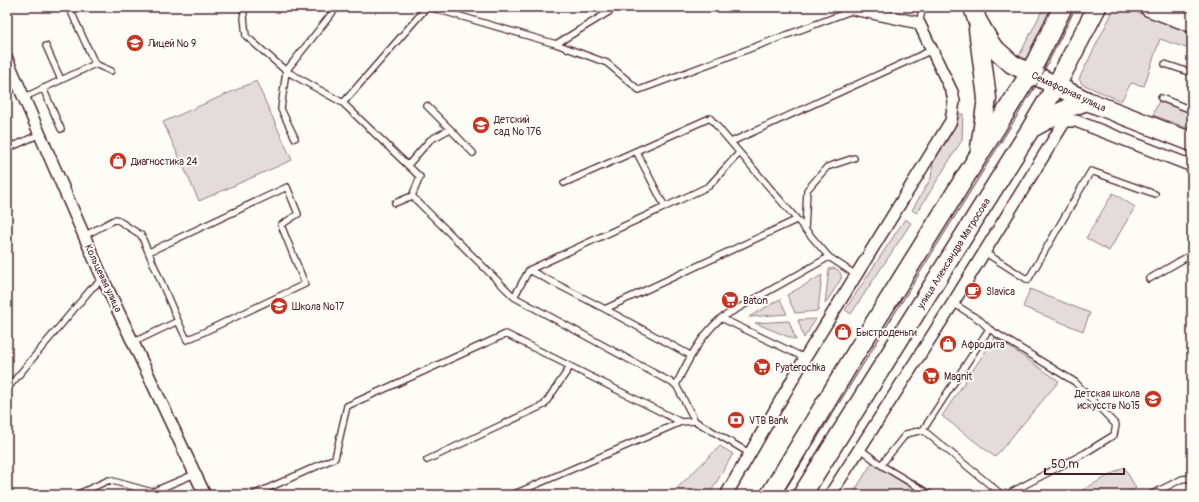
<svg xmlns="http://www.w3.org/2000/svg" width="1199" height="502" font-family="Pangolin,sans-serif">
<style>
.green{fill:#e3dcda;stroke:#967e82}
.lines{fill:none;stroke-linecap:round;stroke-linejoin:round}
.service-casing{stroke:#4a1f2b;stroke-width:8}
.minor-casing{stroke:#4a1f2b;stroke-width:14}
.trunk-casing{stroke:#4a1f2b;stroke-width:21}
.service{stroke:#fdfcf7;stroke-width:5.5}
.minor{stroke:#fdfcf7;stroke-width:11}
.trunk{stroke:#fdfcf7;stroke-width:18}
.tram{stroke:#4a1f2b;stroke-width:1}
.labels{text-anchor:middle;stroke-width:4;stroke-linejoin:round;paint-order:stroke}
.poi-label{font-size:10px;fill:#4a1f2b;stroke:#fdfcf7;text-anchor:start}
.street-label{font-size:10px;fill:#4a1f2b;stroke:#fdfcf7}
</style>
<rect width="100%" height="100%" fill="#fdfcf7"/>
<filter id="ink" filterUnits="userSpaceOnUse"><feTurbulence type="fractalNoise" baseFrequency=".025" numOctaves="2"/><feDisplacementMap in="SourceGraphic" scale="8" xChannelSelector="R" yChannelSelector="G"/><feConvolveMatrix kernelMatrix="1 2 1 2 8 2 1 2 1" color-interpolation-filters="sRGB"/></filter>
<g filter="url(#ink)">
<path class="green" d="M1044,7h9l-26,52 -3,1 -5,-4z
M1115,7h9l68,27v16l-32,-11 -16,47 -13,-3 -10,18 -39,-17 -3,-5z
M256,81l36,79 -93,41 -36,-79z
M1159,101l33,13v16l-39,-15z
M957,114h6l-1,26 -45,73 -5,-3 19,-32 2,-15 18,-29z
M1113,193l22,14 -26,44 -23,-13z
M905,219l6,4 -60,91 -6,-4z
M833,268l5,2 3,4v5l-16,25 4,-35z
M822,275l-4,36 -23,2 -8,-18z
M1030,289l60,24 -7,18 -60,-24z
M780,299l7,15 -38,3z
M816,319l-12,19 -6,-18z
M789,321l7,19 -41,-17z
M995,337l64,44 -64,76 -53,-41z
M720,446l13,8 -24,41 -13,-6 -5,6h-21z
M872,463l51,32h-71z
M1124,467l12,21 -12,7h-41l-2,-4z"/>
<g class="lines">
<defs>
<path id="service" d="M243,7l3,29 40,35 57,32 84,-96
M429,7l127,37 51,19 32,27 212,-79
M919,23l4,-16
M556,44l61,-37
M46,46l15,34
M95,64l16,7
M1165,64l27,9
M43,88l18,41
M25,97l70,-33 -26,-57
M1161,98l31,12
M343,103l77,74 -8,19 102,101 162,88 19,36 56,33
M427,106l23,23
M7,137l5,9
M295,138l-14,-29 5,-38 51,-64
M731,142l201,-92
M7,149l33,-15
M739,153l-30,33 -44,21 -29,-56 74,-33 119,139 27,18
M408,165l22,-25 20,-11 23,24
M564,183l72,-32
M395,203l17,-7
M805,230l2,-40 20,-23 27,-9
M84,236l32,-17 25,16 37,86 -44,21
M149,252l138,-65 11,27 -17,11 24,59 -118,56 -9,-19
M984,252l44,28 63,-109 64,23
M529,270l76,39 191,-89
M1149,279l43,-25
M514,297l15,-27 136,-63
M953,303l28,18 8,8
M605,309l85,46
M721,318l84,40
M989,329l86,53 41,43 -2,10 -29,18 -79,42 -5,-1 -78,-64z
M676,385c12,-25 24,-48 45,-67l108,-61
M7,389l84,-100 12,-10
M859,448l22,17 50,30
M427,460l117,-55 26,-38
M881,465l25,-31 17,-4
M76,495l33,-15 43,12 43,-18
M253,495l82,-37 12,-52 159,-72 175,88 14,-1
M512,495l169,-73
M1150,495l32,-16 10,-1"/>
<path id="minor" d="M7,59l96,220 102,216
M726,495l79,-137 146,-237 3,-20 -2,-9 -33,-69 -75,-16
M830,495l123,-192 112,-182h11l116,45"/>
<path id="trunk" d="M973,7l4,13 15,26 20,18 75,37 105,41
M1149,7l43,16
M978,29l9,69 -7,50
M1032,128l38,-21 17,-6
M770,495l87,-144 173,-278 33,-66
M802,495l228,-365 26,-44 41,-79"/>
</defs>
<use href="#service" class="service-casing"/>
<use href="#minor" class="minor-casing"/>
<use href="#trunk" class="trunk-casing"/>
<use href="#service" class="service"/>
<use href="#minor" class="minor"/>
<use href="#trunk" class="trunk"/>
<path class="tram" d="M782,495l258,-416 36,-72"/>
</g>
</g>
<defs>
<symbol id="school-disc" viewBox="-11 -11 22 22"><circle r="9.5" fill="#c8321e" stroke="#fdfcf7"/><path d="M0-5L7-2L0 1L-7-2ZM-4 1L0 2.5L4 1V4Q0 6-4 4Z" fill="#fff"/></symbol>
<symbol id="shop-disc" viewBox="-11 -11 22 22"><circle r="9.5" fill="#c8321e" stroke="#fdfcf7"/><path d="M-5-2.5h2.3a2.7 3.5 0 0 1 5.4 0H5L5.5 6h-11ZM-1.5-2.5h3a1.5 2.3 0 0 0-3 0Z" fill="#fff"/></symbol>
<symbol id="cafe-disc" viewBox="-11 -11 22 22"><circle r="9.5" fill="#c8321e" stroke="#fdfcf7"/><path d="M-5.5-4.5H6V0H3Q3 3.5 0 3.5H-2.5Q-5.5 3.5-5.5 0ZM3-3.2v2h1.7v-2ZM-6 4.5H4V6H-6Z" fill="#fff"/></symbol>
<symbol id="supermarket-disc" viewBox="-11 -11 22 22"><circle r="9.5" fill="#c8321e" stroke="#fdfcf7"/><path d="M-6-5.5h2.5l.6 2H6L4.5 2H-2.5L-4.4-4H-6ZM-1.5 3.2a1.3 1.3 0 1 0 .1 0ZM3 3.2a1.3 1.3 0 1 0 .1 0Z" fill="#fff"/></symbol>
<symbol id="bank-disc" viewBox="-11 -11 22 22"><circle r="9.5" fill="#c8321e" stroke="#fdfcf7"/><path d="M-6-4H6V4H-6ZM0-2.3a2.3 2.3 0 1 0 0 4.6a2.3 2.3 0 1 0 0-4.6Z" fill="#fff"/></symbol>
</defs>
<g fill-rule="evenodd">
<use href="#school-disc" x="125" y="33" width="20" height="20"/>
<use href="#school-disc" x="471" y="115" width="20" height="20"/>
<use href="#shop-disc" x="108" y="151" width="20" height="20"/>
<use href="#cafe-disc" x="963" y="281" width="20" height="20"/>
<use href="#supermarket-disc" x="720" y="290" width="20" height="20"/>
<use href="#school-disc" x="269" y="296" width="20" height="20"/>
<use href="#shop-disc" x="833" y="322" width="20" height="20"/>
<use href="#shop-disc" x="938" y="334" width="20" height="20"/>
<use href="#supermarket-disc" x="752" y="357" width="20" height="20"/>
<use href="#supermarket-disc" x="921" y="366" width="20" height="20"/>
<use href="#school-disc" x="1143" y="389" width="20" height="20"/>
<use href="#bank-disc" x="726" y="410" width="20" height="20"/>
</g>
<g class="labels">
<g class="poi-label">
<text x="148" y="47">Лицей № 9</text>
<text x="494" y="123">Детский<tspan x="494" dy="12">сад № 176</tspan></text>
<text x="131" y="165">Диагностика 24</text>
<text x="986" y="295">Slavica</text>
<text x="743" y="304">Baton</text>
<text x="292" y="310">Школа №17</text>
<text x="856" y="336">Быстроденьги</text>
<text x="961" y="348">Афродита</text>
<text x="775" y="371">Pyaterochka</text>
<text x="944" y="380">Magnit</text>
<text x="1140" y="397" text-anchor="end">Детская школа<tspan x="1140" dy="12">искусств №15</tspan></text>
<text x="749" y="424">VTB Bank</text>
</g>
<g class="street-label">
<text transform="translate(1069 91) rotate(25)" y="4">Семафорная улица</text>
<text transform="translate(953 253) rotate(-58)" y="4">улица Александра Матросова</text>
<text transform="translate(104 278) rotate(65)" y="4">Кольцевая улица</text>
</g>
</g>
<rect width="1199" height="502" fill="none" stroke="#fdfcf7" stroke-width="24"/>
<rect x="12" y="12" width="1175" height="478" fill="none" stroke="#4a1f2b" stroke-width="1.5" filter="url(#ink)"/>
<path d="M1045 468v6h79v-6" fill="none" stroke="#4a1f2b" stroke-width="2"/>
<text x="1051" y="468" font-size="12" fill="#4a1f2b" stroke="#fdfcf7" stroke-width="3" paint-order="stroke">50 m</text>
</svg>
